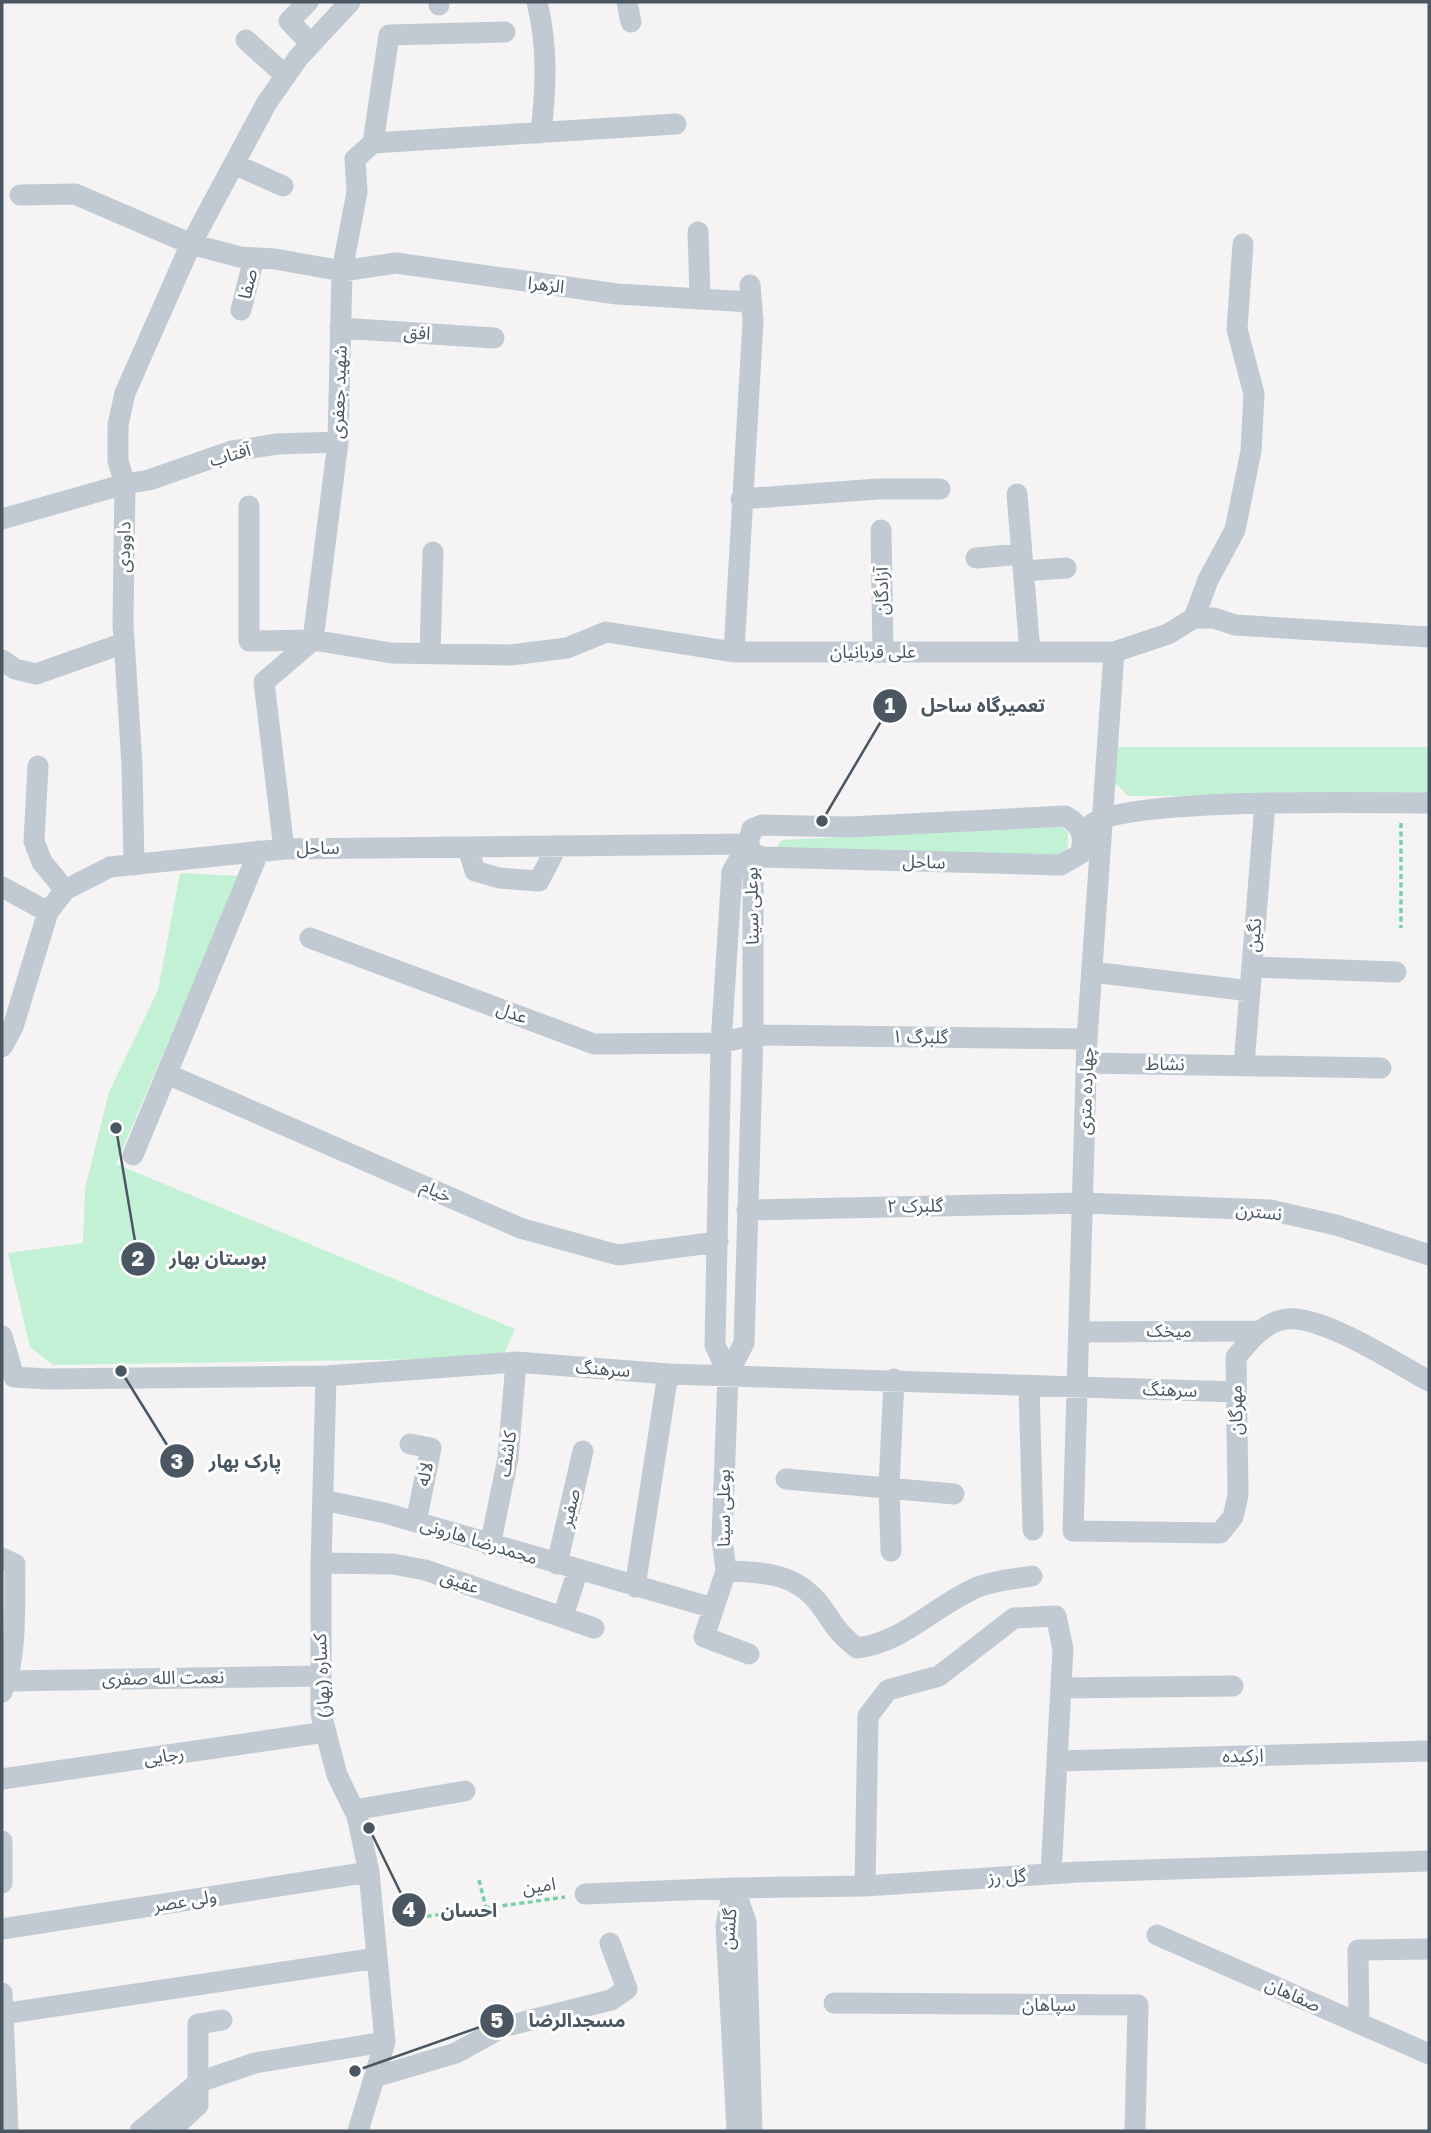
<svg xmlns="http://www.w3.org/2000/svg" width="1431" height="2133" font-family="'Golos Text','Noto Sans Arabic',sans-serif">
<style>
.green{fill:#c3f1d5}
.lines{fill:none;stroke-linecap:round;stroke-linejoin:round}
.path{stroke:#7ad0a6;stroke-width:3.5;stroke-dasharray:5 3.5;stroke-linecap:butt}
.minor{stroke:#c1cad2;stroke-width:21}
.labels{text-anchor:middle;stroke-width:6;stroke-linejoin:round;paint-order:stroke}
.street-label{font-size:18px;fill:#4a5661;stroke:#fff}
.leader{fill:none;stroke:#4a5661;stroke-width:2.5}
.callout-dot{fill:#4a5661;stroke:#fff;stroke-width:2.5}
.mark-label{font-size:21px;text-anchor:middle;font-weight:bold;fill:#fff}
.callout-label{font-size:19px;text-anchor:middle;font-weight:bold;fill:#4a5661;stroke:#fff;stroke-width:6;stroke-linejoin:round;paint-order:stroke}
</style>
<rect width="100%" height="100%" fill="#f5f3f3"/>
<path class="green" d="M1111,747h318v48l-301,1 -19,-19z
M1061,826l7,6v14l-8,12 -280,-6 -3,-6 5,-6z
M180,873l59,3 -123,288 399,165 -13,29 -449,7 -23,-18 -22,-94 75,-10 2,-54 24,-97 49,-102z"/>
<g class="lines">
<path class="path" d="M1401,823v105
M479,1880l7,28
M393,1921l172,-24"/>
<path class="minor" d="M308,2l-19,19 22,23
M439,2v3
M537,2c11,45 9,85 4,131
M627,2l4,20
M246,40l40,36
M373,143l303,-19
M236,165l47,21
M20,195l55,-1 116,50 49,13 35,2 67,12 54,-8 221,31 134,8
M698,232l2,65
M241,310l13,-52
M340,328l154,10
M1017,494l13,158
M741,499l137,-10h62
M249,506v135l64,-1 78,13 120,2 56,-7 39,-16 128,20h380l54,-18 26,-16h20l21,7 194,12
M2,519l123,-35 24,-4 83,-29 45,-7 61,-2
M881,530l2,122
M976,558l46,-4
M1024,571l42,-3
M1194,618l14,-38 27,-50 16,-79 3,-57 -17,-65 6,-85
M734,652l19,-331 -3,-36
M1114,652l-27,387 -14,492 147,2 13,-16 5,-22 -2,-138c13,-15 24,-31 45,-37 35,-10 116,44 148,61
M430,653l3,-101
M2,660l13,9 21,5 88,-31
M38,766l-4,75 8,21 23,28
M1065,816c16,8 21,21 15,38l-19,11 -299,-8 -9,-4 -5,-9 4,-15 10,-4 87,2z
M1092,824c36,-27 279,-21 337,-21
M748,844l-16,28 -11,171 -6,302 13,29 -6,165 4,32 -22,66 45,17
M468,848l7,23 24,7 40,3 17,-33
M284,849l-20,-167 49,-42 25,-198 4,-171 15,-79 -2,-33 18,-16 16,-108 116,-3
M134,865l-2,-100 -9,-141 2,-140 -7,-23v-36l7,-32 66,-149 75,-140 32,-46 52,-56
M2,887l46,25
M310,938l284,106 127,-1 32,-8 334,4
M1252,967l144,5
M1092,972l158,19
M2,1047l11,-20 35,-115 17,-22 45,-23 174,-18 464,-5
M1086,1063l295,5
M1244,1065l21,-261
M167,1074l353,154 98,27 100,-13
M133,1155l126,-304
M747,1210l336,-7 187,7 66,15 93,30
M1079,1332l180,-1
M2,1336l12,41 33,2 279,-3 190,-14 152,12 568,18
M728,1374l16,-31 9,-308v-165l-5,-26
M326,1376l-5,187v151l16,61 20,41 12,56 16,170 -27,89
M1029,1385l4,145
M410,1444l21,4 -15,74
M786,1479l168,15
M323,1500l62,13 328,95
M490,1546l18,-88 8,-96
M891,1551l-2,-63 5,-109
M2,1558l13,6c-1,37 3,94 -13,128
M321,1563l72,1 32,6 169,58
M557,1564l26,-113
M726,1571c38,1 71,2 95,35 14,20 16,26 36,42 48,-6 78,-43 121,-61 17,-7 36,-8 54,-11
M635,1587l33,-213
M563,1616l15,-46
M7,1681l312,-5
M1061,1688l172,-2
M1057,1761l372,-10
M2,1779l324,-47
M354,1810l111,-19
M2,1841v42
M865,1886l3,-170 20,-26 51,-14 75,-58 42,-2 7,33 -12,225
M734,1888l12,34 6,209
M733,1890l-7,35 11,206
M585,1894l149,-6 131,-2 214,-14 350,-11
M2,1929l367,-57
M1157,1935l272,119
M2,1993l6,137
M834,2003l304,2 -3,126
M2,2014l375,-56
M1359,2023l-1,-73 71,-1
M375,2077l81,-24 47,-26 108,-27 16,-11 -17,-46
M140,2131l59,-49 56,-19 130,-21
M170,2131l28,-26v-81l24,-4"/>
</g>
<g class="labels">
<g class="street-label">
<text transform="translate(248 284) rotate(-76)" y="6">صفا</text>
<text transform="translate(546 285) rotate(7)" y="6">الزهرا</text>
<text transform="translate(417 333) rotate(4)" y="6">افق</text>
<text transform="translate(339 392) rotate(-88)" y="6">شهید جعفری</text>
<text transform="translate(230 455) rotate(-16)" y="6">آفتاب</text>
<text transform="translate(124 547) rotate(-89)" y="6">داوودی</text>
<text transform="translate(882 591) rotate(-91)" y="6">آزادگان</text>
<text x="873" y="658">علی قربانیان</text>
<text x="318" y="854">ساحل</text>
<text transform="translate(924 862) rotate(2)" y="6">ساحل</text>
<text transform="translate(752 906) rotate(-91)" y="6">بوعلی سینا</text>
<text transform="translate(1254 935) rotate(-85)" y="6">نگین</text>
<text transform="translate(512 1013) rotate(20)" y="6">عدل</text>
<text transform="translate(920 1037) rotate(1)" y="6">گلبرگ ۱</text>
<text transform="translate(1165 1064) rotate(1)" y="6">نشاط</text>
<text transform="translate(1086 1091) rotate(-88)" y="6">چهارده متری</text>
<text transform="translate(436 1191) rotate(24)" y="6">خیام</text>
<text transform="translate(915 1206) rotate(-1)" y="6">گلبرک ۲</text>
<text transform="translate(1259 1212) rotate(6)" y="6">نسترن</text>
<text x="1169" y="1337">میخک</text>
<text transform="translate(603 1369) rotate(4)" y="6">سرهنگ</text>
<text transform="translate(1170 1390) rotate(2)" y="6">سرهنگ</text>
<text transform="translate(1236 1410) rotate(-91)" y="6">مهرگان</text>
<text transform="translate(507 1454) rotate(-82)" y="6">کاشف</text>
<text transform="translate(425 1474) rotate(-79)" y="6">لاله</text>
<text transform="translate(570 1508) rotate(-77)" y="6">صفیر</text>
<text transform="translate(724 1508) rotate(-90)" y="6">بوعلی سینا</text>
<text transform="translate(479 1541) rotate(17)" y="6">محمدرضا هارونی</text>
<text transform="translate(460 1582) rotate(19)" y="6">عقیق</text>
<text transform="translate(322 1676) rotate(-93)" y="6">کساره (بهار)</text>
<text transform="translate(163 1678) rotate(-1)" y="6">نعمت الله صفری</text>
<text transform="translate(164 1756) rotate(-8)" y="6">رجایی</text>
<text transform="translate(1243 1756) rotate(-1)" y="6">ارکیده</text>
<text transform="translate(1007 1877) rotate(-4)" y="6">گل رز</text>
<text transform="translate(539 1886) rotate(-8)" y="6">امین</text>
<text transform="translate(185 1901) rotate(-9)" y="6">ولی عصر</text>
<text transform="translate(729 1929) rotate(-86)" y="6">گلشن</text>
<text transform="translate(1293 1995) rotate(24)" y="6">صفاهان</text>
<text x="1049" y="2011">سپاهان</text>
</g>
</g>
<path class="leader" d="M822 821L890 706M116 1128L138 1259M121 1371L177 1461M369 1828L409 1910M355 2071L497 2021"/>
<g class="callout-dot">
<circle cx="822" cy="821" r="7"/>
<circle cx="116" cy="1128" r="7"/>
<circle cx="121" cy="1371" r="7"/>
<circle cx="369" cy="1828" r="7"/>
<circle cx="355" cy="2071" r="7"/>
<circle cx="890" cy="706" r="18"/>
<circle cx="138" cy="1259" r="18"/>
<circle cx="177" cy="1461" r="18"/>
<circle cx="409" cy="1910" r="18"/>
<circle cx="497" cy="2021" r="18"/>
</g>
<g class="mark-label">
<text x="890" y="713">1</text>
<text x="138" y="1266">2</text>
<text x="177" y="1469">3</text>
<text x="409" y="1917">4</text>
<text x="497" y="2028">5</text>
</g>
<g class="callout-label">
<text x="983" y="712">تعمیرگاه ساحل</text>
<text x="218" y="1265">بوستان بهار</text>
<text x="245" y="1468">پارک بهار</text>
<text x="469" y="1917">احسان</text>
<text x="577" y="2027">مسجدالرضا</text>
</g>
<rect width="1431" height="2133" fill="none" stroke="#4a5661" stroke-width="7"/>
</svg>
